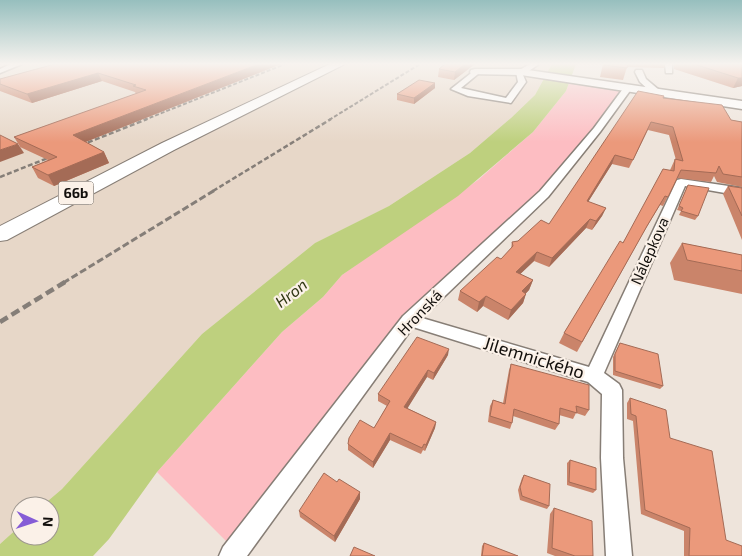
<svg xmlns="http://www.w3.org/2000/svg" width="742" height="556" font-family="'Exo 2',sans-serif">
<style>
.built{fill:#e7d7c8}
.green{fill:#fdbdc2}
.water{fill:#bed07e}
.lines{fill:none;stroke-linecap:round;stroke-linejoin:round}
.street-casing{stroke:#877e76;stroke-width:3}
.secondary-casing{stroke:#877e76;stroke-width:3}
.primary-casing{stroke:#877e76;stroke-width:2}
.street{fill:#fff;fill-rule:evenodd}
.secondary{fill:#fff;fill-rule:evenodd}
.primary{fill:#fff;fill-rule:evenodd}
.rail-far3{stroke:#857e78;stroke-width:2;stroke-dasharray:4 2;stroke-linecap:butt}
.rail-far2{stroke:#857e78;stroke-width:2.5;stroke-dasharray:5 2.5;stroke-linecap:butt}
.rail-far1{stroke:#857e78;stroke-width:3;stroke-dasharray:7 3;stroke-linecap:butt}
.rail{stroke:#857e78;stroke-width:4.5;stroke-dasharray:9 4.5;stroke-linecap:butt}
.wall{fill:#ca846a}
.shaded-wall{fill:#a46b56}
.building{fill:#eb997b;stroke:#a46b56}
.labels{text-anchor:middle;stroke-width:4.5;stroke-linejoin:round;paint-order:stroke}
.shield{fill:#fbf1e8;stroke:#58534e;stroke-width:1}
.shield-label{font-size:14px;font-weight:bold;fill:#120f0c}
.street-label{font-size:15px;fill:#120f0c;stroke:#fbf1e8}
.water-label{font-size:16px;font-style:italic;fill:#303714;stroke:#fbf1e8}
.near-street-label{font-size:18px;fill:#120f0c;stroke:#fbf1e8}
</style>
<rect width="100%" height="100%" fill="#eee4db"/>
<path class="built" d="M16,64h536l-17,31 -24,23 -41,35 -81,53 -74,37 -113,91 -140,155 -20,17h-22v20l-20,18v-471z"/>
<path class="green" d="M579,80l49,8 -84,106 -135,126 -173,231 -79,-79 125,-140 41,-35 19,-22 136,-95 55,-48 33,-41 3,-8z"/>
<path class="water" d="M552,64h24l-10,27 -33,41 -75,64 -116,79 -19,22 -41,35 -125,140 -48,67 -16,17h-93v-12l20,-18v10h30v-30h-8l20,-17 140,-155 113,-91 74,-37 81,-53 41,-35 24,-23z"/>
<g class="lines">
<defs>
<path id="street" d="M11,64h11l-22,9v-4z
M530,64h9l-16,11 3,7 -15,21 -43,-7 -17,-7 24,-19h3v4l-17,14 45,10 12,-16 -2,-10z
M665,64h7v9h-6z
M636,70h6l4,9 13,11v4h-6l-13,-12 -5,-10z
M625,86l7,2 -32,44 -52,65 -126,121 167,49 88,-187 4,-1 61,9v8l-57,-10 -81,187 15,11 3,6 1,68 9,98h-26l-5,-98 1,-64 -14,-12 -175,-55 -166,229h-28l4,-9 180,-231 137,-125 54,-63z"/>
<path id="secondary" d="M475,69h46l221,32v8l-221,-34 -50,-1 -1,-2 1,-2z"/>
<path id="primary" d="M330,64h15l-171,86 -167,90 -7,1v-15l162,-83z"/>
</defs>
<use href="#street" class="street-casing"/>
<use href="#secondary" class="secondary-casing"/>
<use href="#primary" class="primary-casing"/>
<use href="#street" class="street"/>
<use href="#secondary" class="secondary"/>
<use href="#primary" class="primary"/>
<path class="rail-far3" d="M144,120l141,-56
M329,120l91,-56"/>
<path class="rail-far2" d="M74,148l73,-29
M0,177l58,-23
M213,191l118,-72"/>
<path class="rail-far1" d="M63,283l152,-93"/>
<path class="rail" d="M0,322l65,-40"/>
</g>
<path class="wall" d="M55,64h226l-196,78 19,10 5,11 -55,23 -16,-8 -6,-11 16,-7 -28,-13 4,6 -10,-16 122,-43 -1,-2 -33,-11 -70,22 -32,-12v-12z
M445,64h30l-21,16 -16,-3 1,-8z
M603,64h62l-1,4 -37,-1 -4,13 -23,-3z
M674,64h68v22l-9,2 -59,-19z
M435,83v5l-21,16 -17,-4v-6z
M663,98l68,22 11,2v65l-25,-5 -3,-6 -3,6 -34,-4 -14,28 -3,-1 -18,30 -65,117 -18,-9 5,-10 106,-163 1,-2 4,-9 1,1 -7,-25 -21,-5 -19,38 -17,-4 -24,38 18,6 -4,8 -10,14 -6,-2 -37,39 -15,-6 -14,13 13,6 -4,10 -3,3 -3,10 -15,17 -25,-14 -6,6 -19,-12 2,-9 41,-32 10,-10 1,-7 6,-1 31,-17z
M688,185l10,31 -3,4 -16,-5 2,-4 -4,-1z
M728,186l14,2v52l-19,-46z
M682,243l60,12v39l-68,-14 -4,-17z
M620,343l43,43 -3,3 -47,-14v-18z
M448,355l-15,25 -6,-3 -20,31 29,14 -1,6 -10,23 -2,-1 -2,4 -31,-14 -17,28 -25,-18v-6l26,-16 13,-22 -9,-5v-7z
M511,364l78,46 -4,6 -9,-3 -3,6 -14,-4v9l-4,6 -42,-14 -1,7 -2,6 -22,-7 2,-16 3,-6 10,3 6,-33z
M630,398l40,40 56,102 16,16h-58v-25l-43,-17 -8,-93 -6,-2v-16z
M570,460l26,30 -3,3 -26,-8v-22z
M524,475l25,31 -2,3 -27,-9 -2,-10 4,-12z
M337,482l23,10v7l-25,43 -35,-25 -1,-6z
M554,508l39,48h-38l-8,-3 3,-39z
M484,543l34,13h-37l1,-10z"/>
<path class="shaded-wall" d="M259,64h22l-203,81 -5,-10z
M465,64h10l-21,16 1,-8z
M98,73l4,8 -70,22 -5,-9z
M738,78h4v8l-9,2z
M435,83v5l-21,16v-6z
M18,144l6,9 -24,9v-12z
M104,152l5,11 -55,23 -6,-11z
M615,155l-3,9 -29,46 4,-9z
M606,208l-4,8 -10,14 4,-9z
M590,219l-4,9 -37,39 3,-9z
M537,252l-3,9 -21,20 3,-9z
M533,280l-4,10 -10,11 3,-10z
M526,294l-3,9 -15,17 3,-10z
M486,296l-3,10 -6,6 2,-10z
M449,349l-1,6 -15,25 1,-7z
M428,370l-1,7 -23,37v-7z
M436,422l-1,6 -10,23 1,-6z
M390,433v7l-17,28v-6z
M360,492v7l-25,43 -1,-6z"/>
<path class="building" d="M55,64h204l-186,71 31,17 -56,23 -16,-8 25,-10 -43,-20 132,-47 -13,-4 3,-1 -38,-12 -71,21 -27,-10v-5z
M445,64h20l-10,8 -16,-3z
M604,64h24l-1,4 -23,-3z
M694,64h48v14h-4z
M419,80l16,3 -21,15 -17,-4z
M638,91l26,5 -1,2 59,7 9,15 11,2v55l-19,-3 -4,-8 -3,7 -35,-3 -13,27 -3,-1 -18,30 -65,116 -18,-9 56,-92 3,2 40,-74 11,2 1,-12 8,2 -10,-34 -22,-5 -18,38 -18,-5 -28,46 19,7 -10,13 -6,-2 -38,39 -15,-6 -21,20 17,8 -11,11 4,3 -15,16 -25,-14 -7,6 -19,-11 37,-34 4,2 12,-13 -1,-4 6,-1 23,-21 8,4z
M0,135l18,9 -18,6z
M688,185l21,3 -11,28 -17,-5 2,-3 -4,-2z
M728,186l14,2v28z
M682,243l60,12v16l-55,-11z
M417,337l32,12 -15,24 -6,-3 -24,37 32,15 -10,23 -2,-1 -2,4 -32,-15 -17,29 -25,-18 1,-6 11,-18 14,8 16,-27 -12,-7z
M620,343l38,11 5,32 -48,-15v-17z
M511,364l78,21v25l-13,-4 1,7 -17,-5 -1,16 -45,-15 -2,14 -22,-7 3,-16 12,4z
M630,398l36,12 4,28 42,13 14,89 16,6v10h-53l1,-28 -45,-18 -9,-94 -5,-2z
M570,460l26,8v22l-27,-8z
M324,473l13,9 2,-3 21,13 -26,44 -35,-25z
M524,475l26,9 -1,22 -27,-10 -2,-9z
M554,508l38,13 1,35h-18l-23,-8z
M484,543l34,13h-36z
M354,547l21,9h-25z"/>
<linearGradient id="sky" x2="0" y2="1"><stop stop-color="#97bfbe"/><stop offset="0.45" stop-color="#f7f3ef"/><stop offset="1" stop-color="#f7f3ef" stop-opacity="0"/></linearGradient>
<rect width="742" height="142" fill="url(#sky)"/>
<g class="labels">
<rect class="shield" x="58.5" y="181.5" width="35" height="23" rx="4"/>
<g class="shield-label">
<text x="76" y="198">66b</text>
</g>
<g class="street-label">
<text transform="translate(650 251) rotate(-66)" y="5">Nálepkova</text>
<text transform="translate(420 313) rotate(-46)" y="5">Hronská</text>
</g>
<g class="water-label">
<text transform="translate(291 293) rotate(-38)" y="6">Hron</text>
</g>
<g class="near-street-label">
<text transform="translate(534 358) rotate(17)" y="6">Jilemnického</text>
</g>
</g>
<g transform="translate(35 521) rotate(93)"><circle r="24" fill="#fbf1e8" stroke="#9e9790"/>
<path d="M0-4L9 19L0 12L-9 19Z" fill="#855cd6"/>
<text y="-8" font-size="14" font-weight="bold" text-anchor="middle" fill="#120f0c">N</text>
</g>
</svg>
